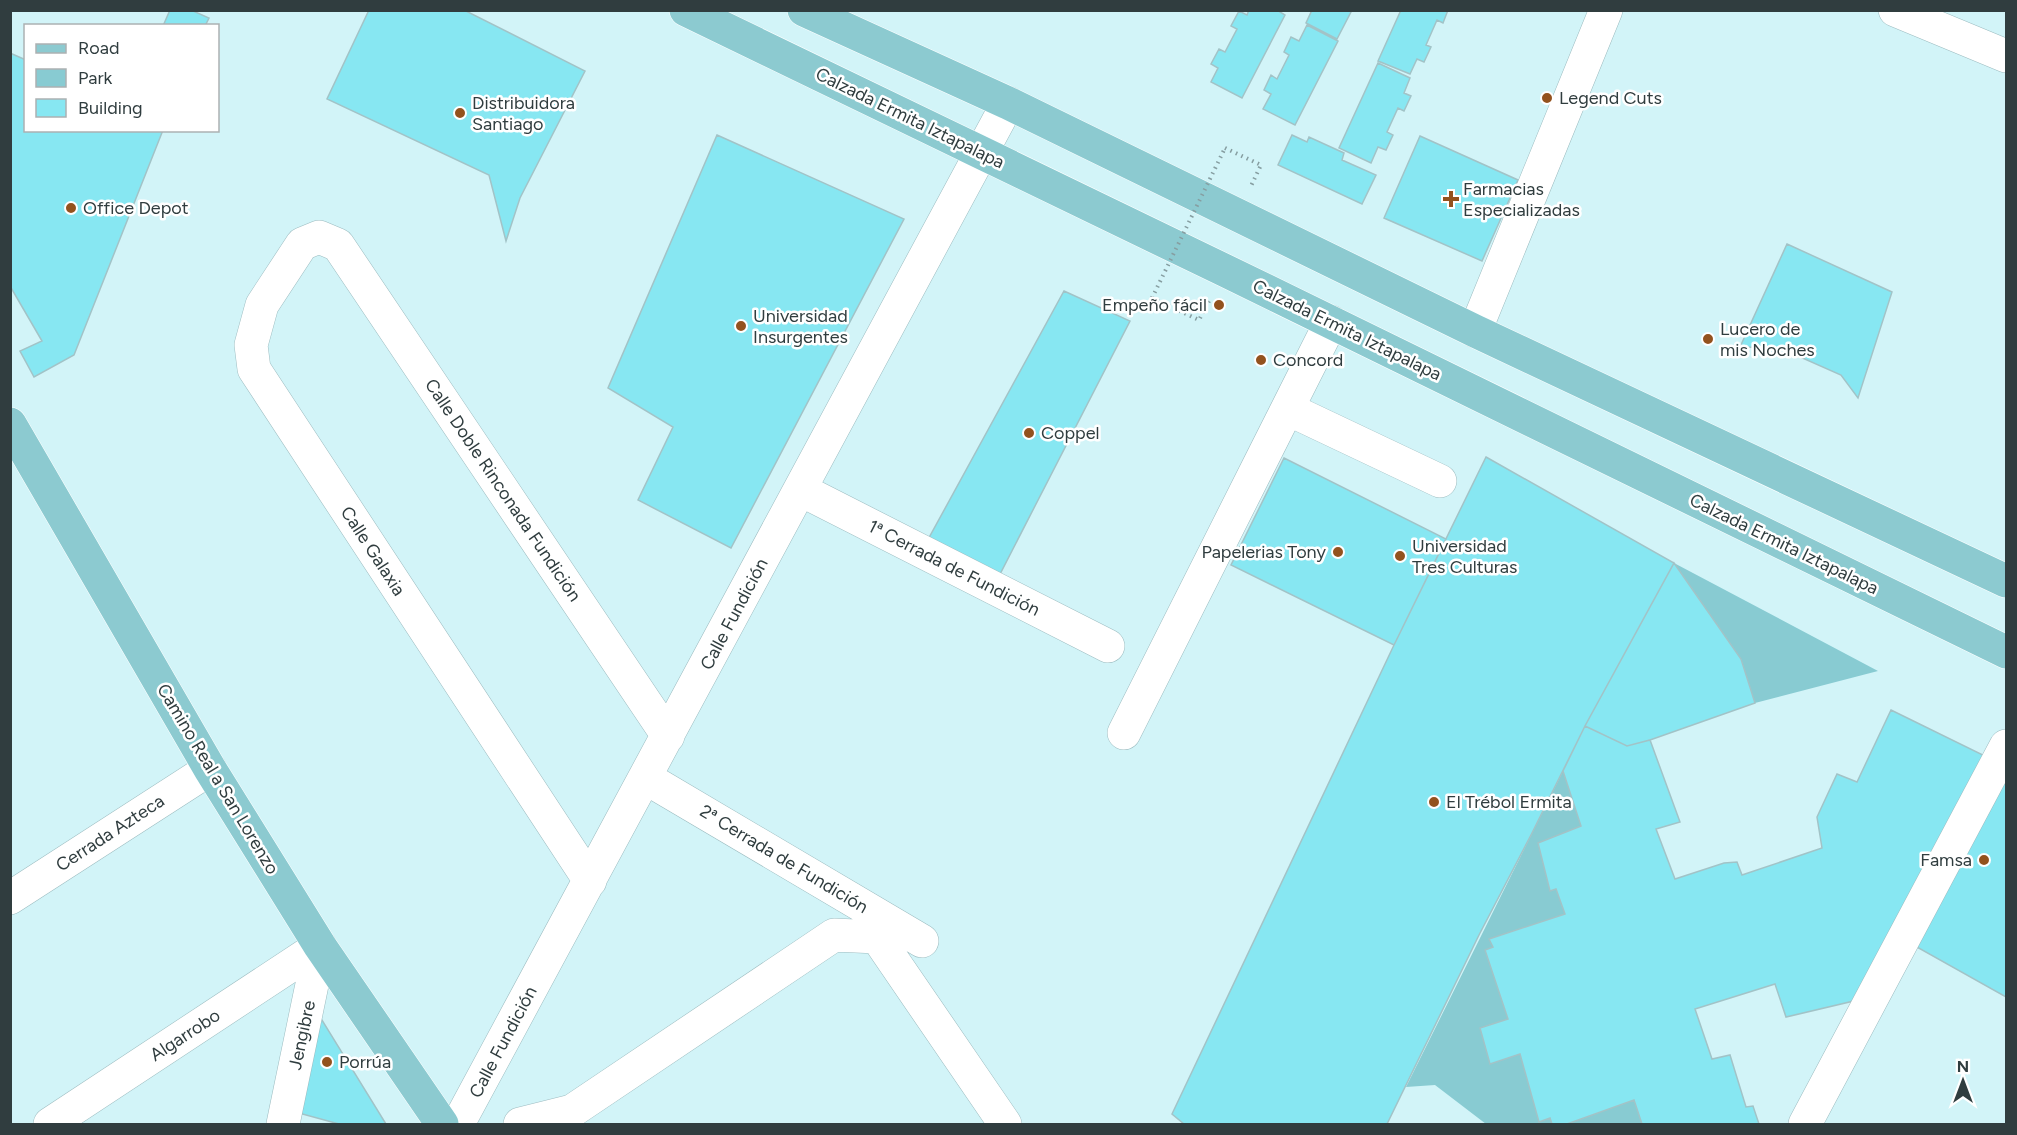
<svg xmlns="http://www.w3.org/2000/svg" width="2017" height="1135" font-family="Figtree,sans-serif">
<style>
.green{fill:#88cbd2}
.building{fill:#87e7f2;stroke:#a2c3c7;stroke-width:1.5}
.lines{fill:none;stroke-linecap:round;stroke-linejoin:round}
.minor-casing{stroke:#9cbcc0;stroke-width:34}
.major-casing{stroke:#fff;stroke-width:34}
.path{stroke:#869ea1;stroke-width:4;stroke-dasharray:1.5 4.5;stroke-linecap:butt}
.minor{stroke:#fff;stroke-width:33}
.major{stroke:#8ccad0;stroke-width:33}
.path-bridge{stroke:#869ea1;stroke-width:4;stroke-dasharray:1.5 4.5;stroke-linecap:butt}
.poi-dot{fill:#93521e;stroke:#fff;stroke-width:2}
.labels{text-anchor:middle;stroke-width:5;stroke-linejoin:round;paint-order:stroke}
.poi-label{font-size:18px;fill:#303d3f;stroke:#fff;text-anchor:start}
.street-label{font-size:18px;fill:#303d3f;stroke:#fff}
</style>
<rect width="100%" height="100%" fill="#d2f4f8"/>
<path class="green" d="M1674,563l204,108 -123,32 -14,-44z
M1563,771l18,55 -43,17 12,48 6,-2 9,25 -75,25 3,8 -8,3 23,69 -28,9 40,26 19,67 11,-3 2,6h-66l-51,-39 -29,2z
M1634,1100l8,24h-75z"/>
<path class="building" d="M170,10h21l18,8 -4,8h-42z
M369,10h95l121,61 -65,127 -14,43 -17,-66 -162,-76z
M1249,10h28l8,5 -43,83 -31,-16 7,-14 -7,-4 8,-15 6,3 12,-23 -6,-3 8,-15 8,4z
M1312,10h40l-15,29 -31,-16z
M1401,10h47l-5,13 -6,-3 -11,25 5,2 -7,15 -7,-3 -7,15 -32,-13z
M1307,25l31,16 -43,84 -32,-16 8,-15 -7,-4 7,-15 6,4 12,-24 -5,-3 7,-15 8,4z
M10,53l16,7v70h137l-89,225 -40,22 -14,-26 22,-10 -32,-55z
M1378,63l32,15 -6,15 7,3 -7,15 -6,-3 -11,24 6,3 -7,15 -8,-3 -7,16 -32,-15z
M717,135l187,84 -173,329 -93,-48 35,-73 -65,-39z
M1292,135l15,7 2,-5 35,16 -2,7 34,15 -14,29 -84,-39z
M1420,136l98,44 -36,81 -98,-43z
M1787,244l105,48 -34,106 -17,-23 -61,-27 -40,-1z
M1064,291l66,30 -133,259 -72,-35z
M1486,457l188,106 -89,163 -53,107 -53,102 -92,189h-203l-12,-10 222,-469z
M1284,458l162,81 -52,106 -163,-80z
M1674,563l67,96 14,44 -105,37 -23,6 -42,-20z
M1891,710l96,47 -125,242 -76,18 -11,-33 -80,25 17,50 18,-4 16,52 7,-1 6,18h-117l-8,-24 -67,24h-15l-2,-6 -11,4 -19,-68 -30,10 -10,-36 28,-9 -23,-69 8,-3 -4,-8 76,-25 -9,-25 -6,2 -12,-48 43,-17 -18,-55 22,-45 42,20 23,-6 30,82 -24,7 19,50 49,-16 13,-1 5,13 80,-27 -5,-31 20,-43 20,8z
M2006,775v222l-91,-51z
M317,1012l69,112h-47l-44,-12z"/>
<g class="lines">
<defs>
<path id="minor" d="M1895,10l111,46
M1475,331l131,-321
M1288,409l152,72
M801,490l307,156
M1124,733l207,-411
M646,778l276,163
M590,881l-336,-512 -3,-24 11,-40 40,-61 17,-7 19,8 330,491
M10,898l200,-129
M50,1124l270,-178
M283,1124l37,-178
M458,1124l550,-1021
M520,1124l52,-13 262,-176 43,2 128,187
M1805,1124l201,-378"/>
<path id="major" d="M686,10l538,260 782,382
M804,10l204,93 467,228 531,250
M10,424l200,345 110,177 122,178"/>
</defs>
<use href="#minor" class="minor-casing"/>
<use href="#major" class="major-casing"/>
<path class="path" d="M1225,148l36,17 -10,21
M1152,298l47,22 10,-19"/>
<use href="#minor" class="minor"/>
<use href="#major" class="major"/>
<path class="path-bridge" d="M1152,298l73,-150"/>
</g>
<g class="poi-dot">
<circle cx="1547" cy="98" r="6"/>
<circle cx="460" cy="113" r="6"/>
<path d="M1448 190h6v6h6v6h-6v6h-6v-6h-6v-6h6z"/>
<circle cx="71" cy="208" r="6"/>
<circle cx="1219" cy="305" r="6"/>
<circle cx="741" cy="326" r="6"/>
<circle cx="1708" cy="339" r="6"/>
<circle cx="1261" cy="360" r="6"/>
<circle cx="1029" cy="433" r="6"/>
<circle cx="1338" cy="552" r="6"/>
<circle cx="1400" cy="556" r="6"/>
<circle cx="1434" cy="802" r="6"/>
<circle cx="1984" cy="860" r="6"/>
<circle cx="327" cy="1062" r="6"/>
</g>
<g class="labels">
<g class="poi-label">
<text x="1559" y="104">Legend Cuts</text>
<text x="472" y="109">Distribuidora<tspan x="472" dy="21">Santiago</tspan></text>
<text x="1463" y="195">Farmacias<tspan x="1463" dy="21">Especializadas</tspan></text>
<text x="83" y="214">Office Depot</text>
<text x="1207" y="311" text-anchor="end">Empeño fácil</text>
<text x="753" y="322">Universidad<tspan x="753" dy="21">Insurgentes</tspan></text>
<text x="1720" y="335">Lucero de<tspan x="1720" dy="21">mis Noches</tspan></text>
<text x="1273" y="366">Concord</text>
<text x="1041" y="439">Coppel</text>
<text x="1412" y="552">Universidad<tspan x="1412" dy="21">Tres Culturas</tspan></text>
<text x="1326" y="558" text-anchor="end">Papelerias Tony</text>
<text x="1446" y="808">El Trébol Ermita</text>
<text x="1972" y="866" text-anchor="end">Famsa</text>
<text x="339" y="1068">Porrúa</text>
</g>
<g class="street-label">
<text transform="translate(910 118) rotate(26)" y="6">Calzada Ermita Iztapalapa</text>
<text transform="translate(1347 330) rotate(26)" y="6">Calzada Ermita Iztapalapa</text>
<text transform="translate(503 490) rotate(56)" y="6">Calle Doble Rinconada Fundición</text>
<text transform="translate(1784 544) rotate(26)" y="6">Calzada Ermita Iztapalapa</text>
<text transform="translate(373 551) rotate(57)" y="6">Calle Galaxia</text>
<text transform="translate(954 568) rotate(27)" y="6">1ª Cerrada de Fundición</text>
<text transform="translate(734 614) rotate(-62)" y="6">Calle Fundición</text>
<text transform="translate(218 779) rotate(59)" y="6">Camino Real a San Lorenzo</text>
<text transform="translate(110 833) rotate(-33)" y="6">Cerrada Azteca</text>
<text transform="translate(784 859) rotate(31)" y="6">2ª Cerrada de Fundición</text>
<text transform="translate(185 1035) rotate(-33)" y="6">Algarrobo</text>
<text transform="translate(302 1035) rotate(-78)" y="6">Jengibre</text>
<text transform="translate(503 1042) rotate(-62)" y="6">Calle Fundición</text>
</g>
</g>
<rect width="2017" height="1135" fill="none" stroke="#303d3f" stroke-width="24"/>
<rect x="24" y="24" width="195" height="108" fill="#ffffff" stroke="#acb1b2" stroke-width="1.5"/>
<rect x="36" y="44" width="30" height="9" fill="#8ccad0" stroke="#acb1b2" stroke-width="1.5"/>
<text x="78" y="54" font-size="18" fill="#303d3f">Road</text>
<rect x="36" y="69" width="30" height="18" fill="#88cbd2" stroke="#acb1b2" stroke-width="1.5"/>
<text x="78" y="84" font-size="18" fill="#303d3f">Park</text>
<rect x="36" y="99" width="30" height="18" fill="#87e7f2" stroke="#acb1b2" stroke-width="1.5"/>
<text x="78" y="114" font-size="18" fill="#303d3f">Building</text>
<g transform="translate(1963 1081)" stroke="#ffffff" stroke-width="4.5" paint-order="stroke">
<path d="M0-4.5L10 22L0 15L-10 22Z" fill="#303d3f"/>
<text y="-9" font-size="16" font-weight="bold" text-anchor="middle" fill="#303d3f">N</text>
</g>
</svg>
